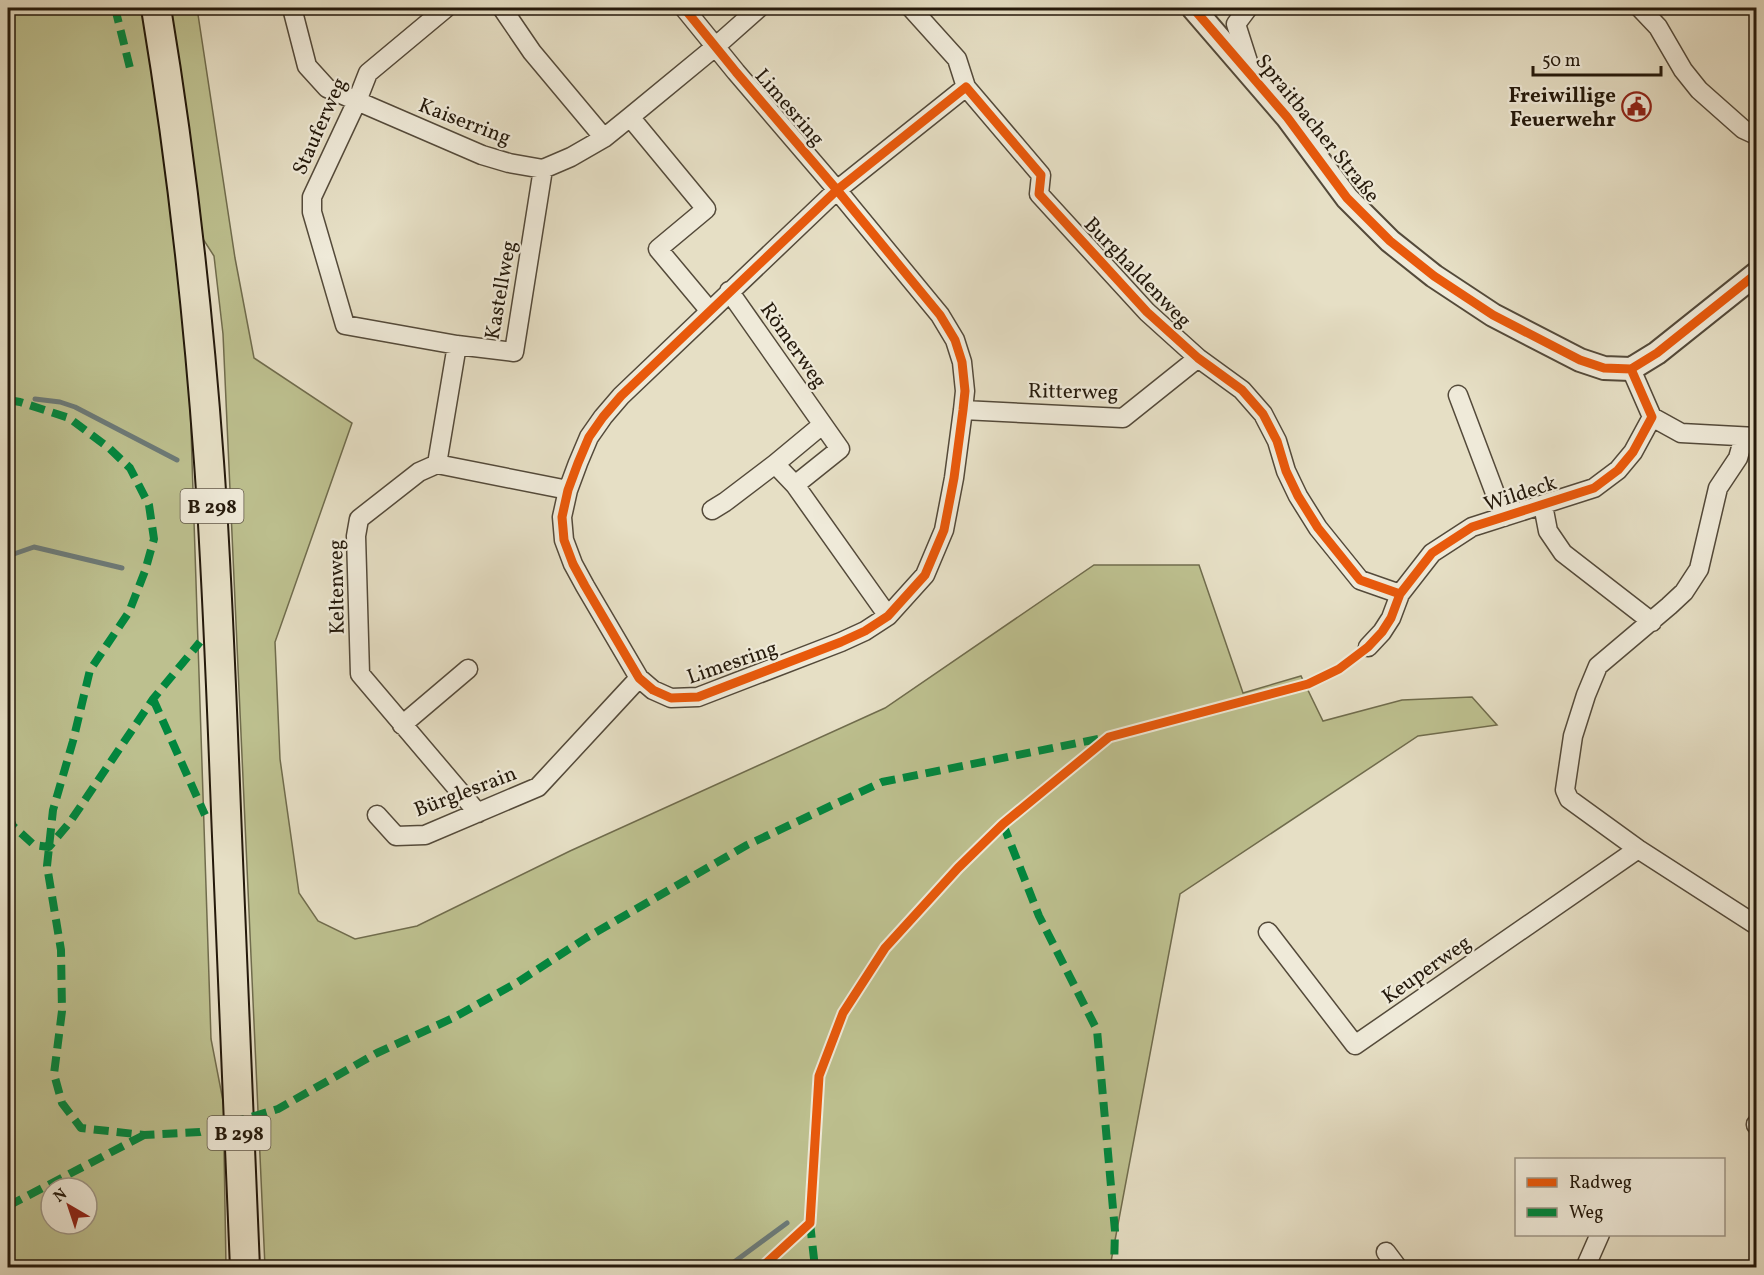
<svg xmlns="http://www.w3.org/2000/svg" width="1764" height="1275" font-family="Vollkorn,serif">
<style>
.green{fill:#bdc08f;stroke:#706c4d;stroke-width:1.5;fill-rule:evenodd}
.lines{fill:none;stroke-linecap:round;stroke-linejoin:round}
.stream{stroke:#6c7a78;stroke-width:5}
.minor-casing{stroke:#544a3a;stroke-width:21}
.tertiary-casing{stroke:#544a3a;stroke-width:26}
.primary-casing{stroke:#24190b;stroke-width:32}
.minor{stroke:#efead9;stroke-width:18}
.tertiary{stroke:#efead9;stroke-width:22}
.primary{stroke:#e6dfc5;stroke-width:28}
.quiet{stroke:#00873e;stroke-width:8;stroke-dasharray:15 8;stroke-linecap:butt}
.cycleway-casing{stroke:#efead9;stroke-width:13}
.cycleway{stroke:#e8590c;stroke-width:9}
.labels{text-anchor:middle;stroke-width:4.5;stroke-linejoin:round;paint-order:stroke}
.shield{fill:#efead9;stroke:#615849;stroke-width:1.5}
.shield-label{font-size:20px;font-weight:bold;fill:#24190b}
.poi-label{font-size:21px;font-weight:bold;fill:#24190b;stroke:#efead9;text-anchor:end}
.street-label{font-size:21px;fill:#24190b;stroke:#efead9}
</style>
<rect width="100%" height="100%" fill="#e6dfc5"/>
<filter id="stains"><feTurbulence type="fractalNoise" baseFrequency=".00333" numOctaves="4"/><feColorMatrix values="0 0 0 0 .2 0 0 0 0 .09 0 0 0 0 .02 0 0 0 .5 -.17"/></filter>
<radialGradient id="worn" r=".72"><stop offset=".6" stop-color="#630" stop-opacity="0"/><stop offset="1" stop-color="#630" stop-opacity=".3"/></radialGradient>
<path class="green" d="M8,8h137l42,300 24,731 14,72 -1,37 2,119h-218zM51,1188h36v36h-36z
M165,8h32l38,250 19,100 98,65 -77,219 5,117 19,134 19,28 37,18 62,-13 153,-75 315,-143 209,-143h105l44,128 58,-17 22,45 79,-21 70,-3 25,28 -79,11 -238,158 -70,373h-845l-42,-933 -9,-78 -11,-17z"/>
<g class="lines">
<path class="stream" d="M35,399l25,3 15,5 102,53
M8,556l26,-9 88,21
M726,1268l61,-45"/>
<defs>
<path id="minor" d="M292,8l15,58 20,22 155,67 27,8 34,6 28,-12 33,-19 26,-21 85,-70 44,-39
M446,8l-78,65 -11,28 -45,96v15l33,113 112,20 57,7 29,-183
M502,8l30,44 72,86
M684,8l52,64 101,118 103,125 15,25 7,22 3,29 -2,19 -9,68 -10,52 -19,45 -37,41 -23,15 -24,11 -143,55 -27,1 -18,-8 -14,-12 -54,-92 -12,-22 -9,-24 -2,-23 6,-27 10,-27 11,-26 14,-20 18,-21 216,-206 129,-103 75,88 -2,19 108,118 51,46 44,32 21,24 14,27 9,30 12,25 20,32 42,52 40,14
M911,8l46,51 9,28
M1248,8l-12,16 16,50
M1640,8l18,19 25,43 16,20 44,39 13,6
M630,117l76,92 -48,40 51,61
M729,291l111,158 -45,36 -20,-21 47,-39
M1631,369l21,48 29,16 75,4
M1458,395l46,122
M963,410l160,8 75,-60
M1744,437l-6,21 -20,30 -19,81 -15,23 -15,14 -71,60 -12,29 -13,41 -8,54 4,9 69,50 118,76
M437,464l20,-119
M795,485l93,131
M1543,505l5,26 15,22 89,69
M712,510l13,-8 50,-38
M1368,647l14,-15 9,-14 9,-24 32,-41 40,-26 122,-39 24,-18 15,-18 19,-35
M402,725l66,-56
M478,813l-118,-139 -4,-138 3,-17 60,-47 18,-8 131,26
M377,815l19,21 29,-1 113,-48 101,-109
M1268,932l87,113 283,-196
M1756,1125v-1
M1386,1252l12,16
M1585,1268l15,-34"/>
<path id="tertiary" d="M1193,8l94,109 60,81 43,43 44,35 59,39 87,45 24,8 27,1 26,-16 99,-79"/>
<path id="primary" d="M156,8c25,150 42,302 53,454 9,124 13,249 18,374 6,144 12,288 18,432"/>
</defs>
<use href="#minor" class="minor-casing"/>
<use href="#tertiary" class="tertiary-casing"/>
<use href="#primary" class="primary-casing"/>
<use href="#minor" class="minor"/>
<use href="#tertiary" class="tertiary"/>
<use href="#primary" class="primary"/>
<path class="quiet" d="M115,8l16,64
M8,400l12,2 49,16 40,30 21,20 19,37 5,34 -9,32 -16,41 -39,58 -17,71 -20,69 -6,56 14,84 1,61 -8,63 8,29 19,25 63,7 56,-3 78,-23 99,-56 76,-35 65,-36 68,-44 161,-93 135,-63 221,-44
M153,699l52,116
M8,815l5,11 21,19 15,2 21,-25 83,-123 47,-57
M1003,824l36,92 58,114 18,201 -1,37
M8,1206l136,-71
M810,1223l5,45"/>
<defs>
<path id="cycleway" d="M684,8l52,64 101,118 103,125 15,25 7,22 3,29 -2,19 -9,68 -10,52 -19,45 -37,41 -23,15 -24,11 -143,55 -27,1 -18,-8 -14,-12 -54,-92 -12,-22 -9,-24 -2,-23 6,-27 10,-27 11,-26 14,-20 18,-21 216,-206 129,-103 75,88 -2,19 108,118 51,46 44,32 21,24 14,27 9,30 12,25 20,32 42,52 40,14
M1193,8l94,109 60,81 43,43 44,35 59,39 87,45 24,8 27,1 26,-16 99,-79
M761,1268l49,-45 9,-147 24,-63 42,-65 73,-80 45,-44 106,-87 199,-53 31,-15 29,-22 14,-15 9,-14 9,-24 32,-41 40,-26 122,-39 24,-18 15,-18 19,-35 -21,-48"/>
</defs>
<use href="#cycleway" class="cycleway-casing"/>
<use href="#cycleway" class="cycleway"/>
</g>
<defs>
<symbol id="civic-ring" viewBox="-11 -11 22 22"><circle r="9.5" fill="#efead9" stroke="#8f2418" stroke-width="1.5"/><path d="M-.6-6.5H3V-4.5H.6V-3L4-1V1h2V6H-6V1h2V-1L-.6-3ZM-1.2 2.5V6h2.4V2.5Z" fill="#8f2418"/></symbol>
</defs>
<g fill-rule="evenodd">
<use href="#civic-ring" x="1620" y="90" width="33" height="33"/>
</g>
<g class="labels">
<g class="shield">
<rect x="180.5" y="489" width="63" height="34" rx="4.5"/>
<rect x="207.5" y="1116" width="63" height="34" rx="4.5"/>
</g>
<g class="shield-label">
<text x="212" y="513">B 298</text>
<text x="239" y="1140">B 298</text>
</g>
<g class="poi-label">
<text x="1616" y="102">Freiwillige<tspan x="1616" dy="24">Feuerwehr</tspan></text>
</g>
<g class="street-label">
<text transform="translate(790 107) rotate(49)" y="7">Limesring</text>
<text transform="translate(465 121) rotate(21)" y="7">Kaiserring</text>
<text transform="translate(319 126) rotate(-66)" y="7">Stauferweg</text>
<text transform="translate(1318 128) rotate(51)" y="7">Spraitbacher Straße</text>
<text transform="translate(1138 272) rotate(46)" y="7">Burghaldenweg</text>
<text transform="translate(500 290) rotate(-80)" y="7">Kastellweg</text>
<text transform="translate(794 345) rotate(55)" y="7">Römerweg</text>
<text transform="translate(1073 391) rotate(1)" y="7">Ritterweg</text>
<text transform="translate(1520 493) rotate(-18)" y="7">Wildeck</text>
<text transform="translate(336 587) rotate(-91)" y="7">Keltenweg</text>
<text transform="translate(732 662) rotate(-19)" y="7">Limesring</text>
<text transform="translate(465 791) rotate(-21)" y="7">Bürglesrain</text>
<text transform="translate(1426 969) rotate(-35)" y="7">Keuperweg</text>
</g>
</g>
<rect width="1764" height="1275" fill="none" stroke="#e6dfc5" stroke-width="30"/>
<rect x="9" y="9" width="1746" height="1257" fill="none" stroke="#24190b" stroke-width="3"/>
<rect x="15" y="15" width="1734" height="1245" fill="none" stroke="#24190b" stroke-width="1.5"/>
<rect x="1515" y="1158" width="210" height="78" fill="#efead9" stroke="#9e9687" stroke-width="1.5"/>
<rect x="1527" y="1178" width="30" height="9" fill="#e8590c" stroke="#9e9687" stroke-width="1.5"/>
<text x="1569" y="1188" font-size="18" fill="#24190b">Radweg</text>
<rect x="1527" y="1208" width="30" height="9" fill="#00873e" stroke="#9e9687" stroke-width="1.5"/>
<text x="1569" y="1218" font-size="18" fill="#24190b">Weg</text>
<g transform="translate(69 1206) rotate(321)"><circle r="28" fill="#efead9" stroke="#9e9687" stroke-width="1.5"/>
<path d="M0-4.5L10 22L0 15L-10 22Z" fill="#8f2418"/>
<text y="-9" font-size="16" font-weight="bold" text-anchor="middle" fill="#24190b">N</text>
</g>
<path d="M1533 66v9h128v-9" fill="none" stroke="#24190b" stroke-width="3"/>
<text x="1542" y="66" font-size="18" fill="#24190b" stroke="#efead9" stroke-width="4.5" paint-order="stroke">50 m</text>
<rect width="100%" height="100%" filter="url(#stains)"/>
<rect width="100%" height="100%" fill="url(#worn)"/>
</svg>
